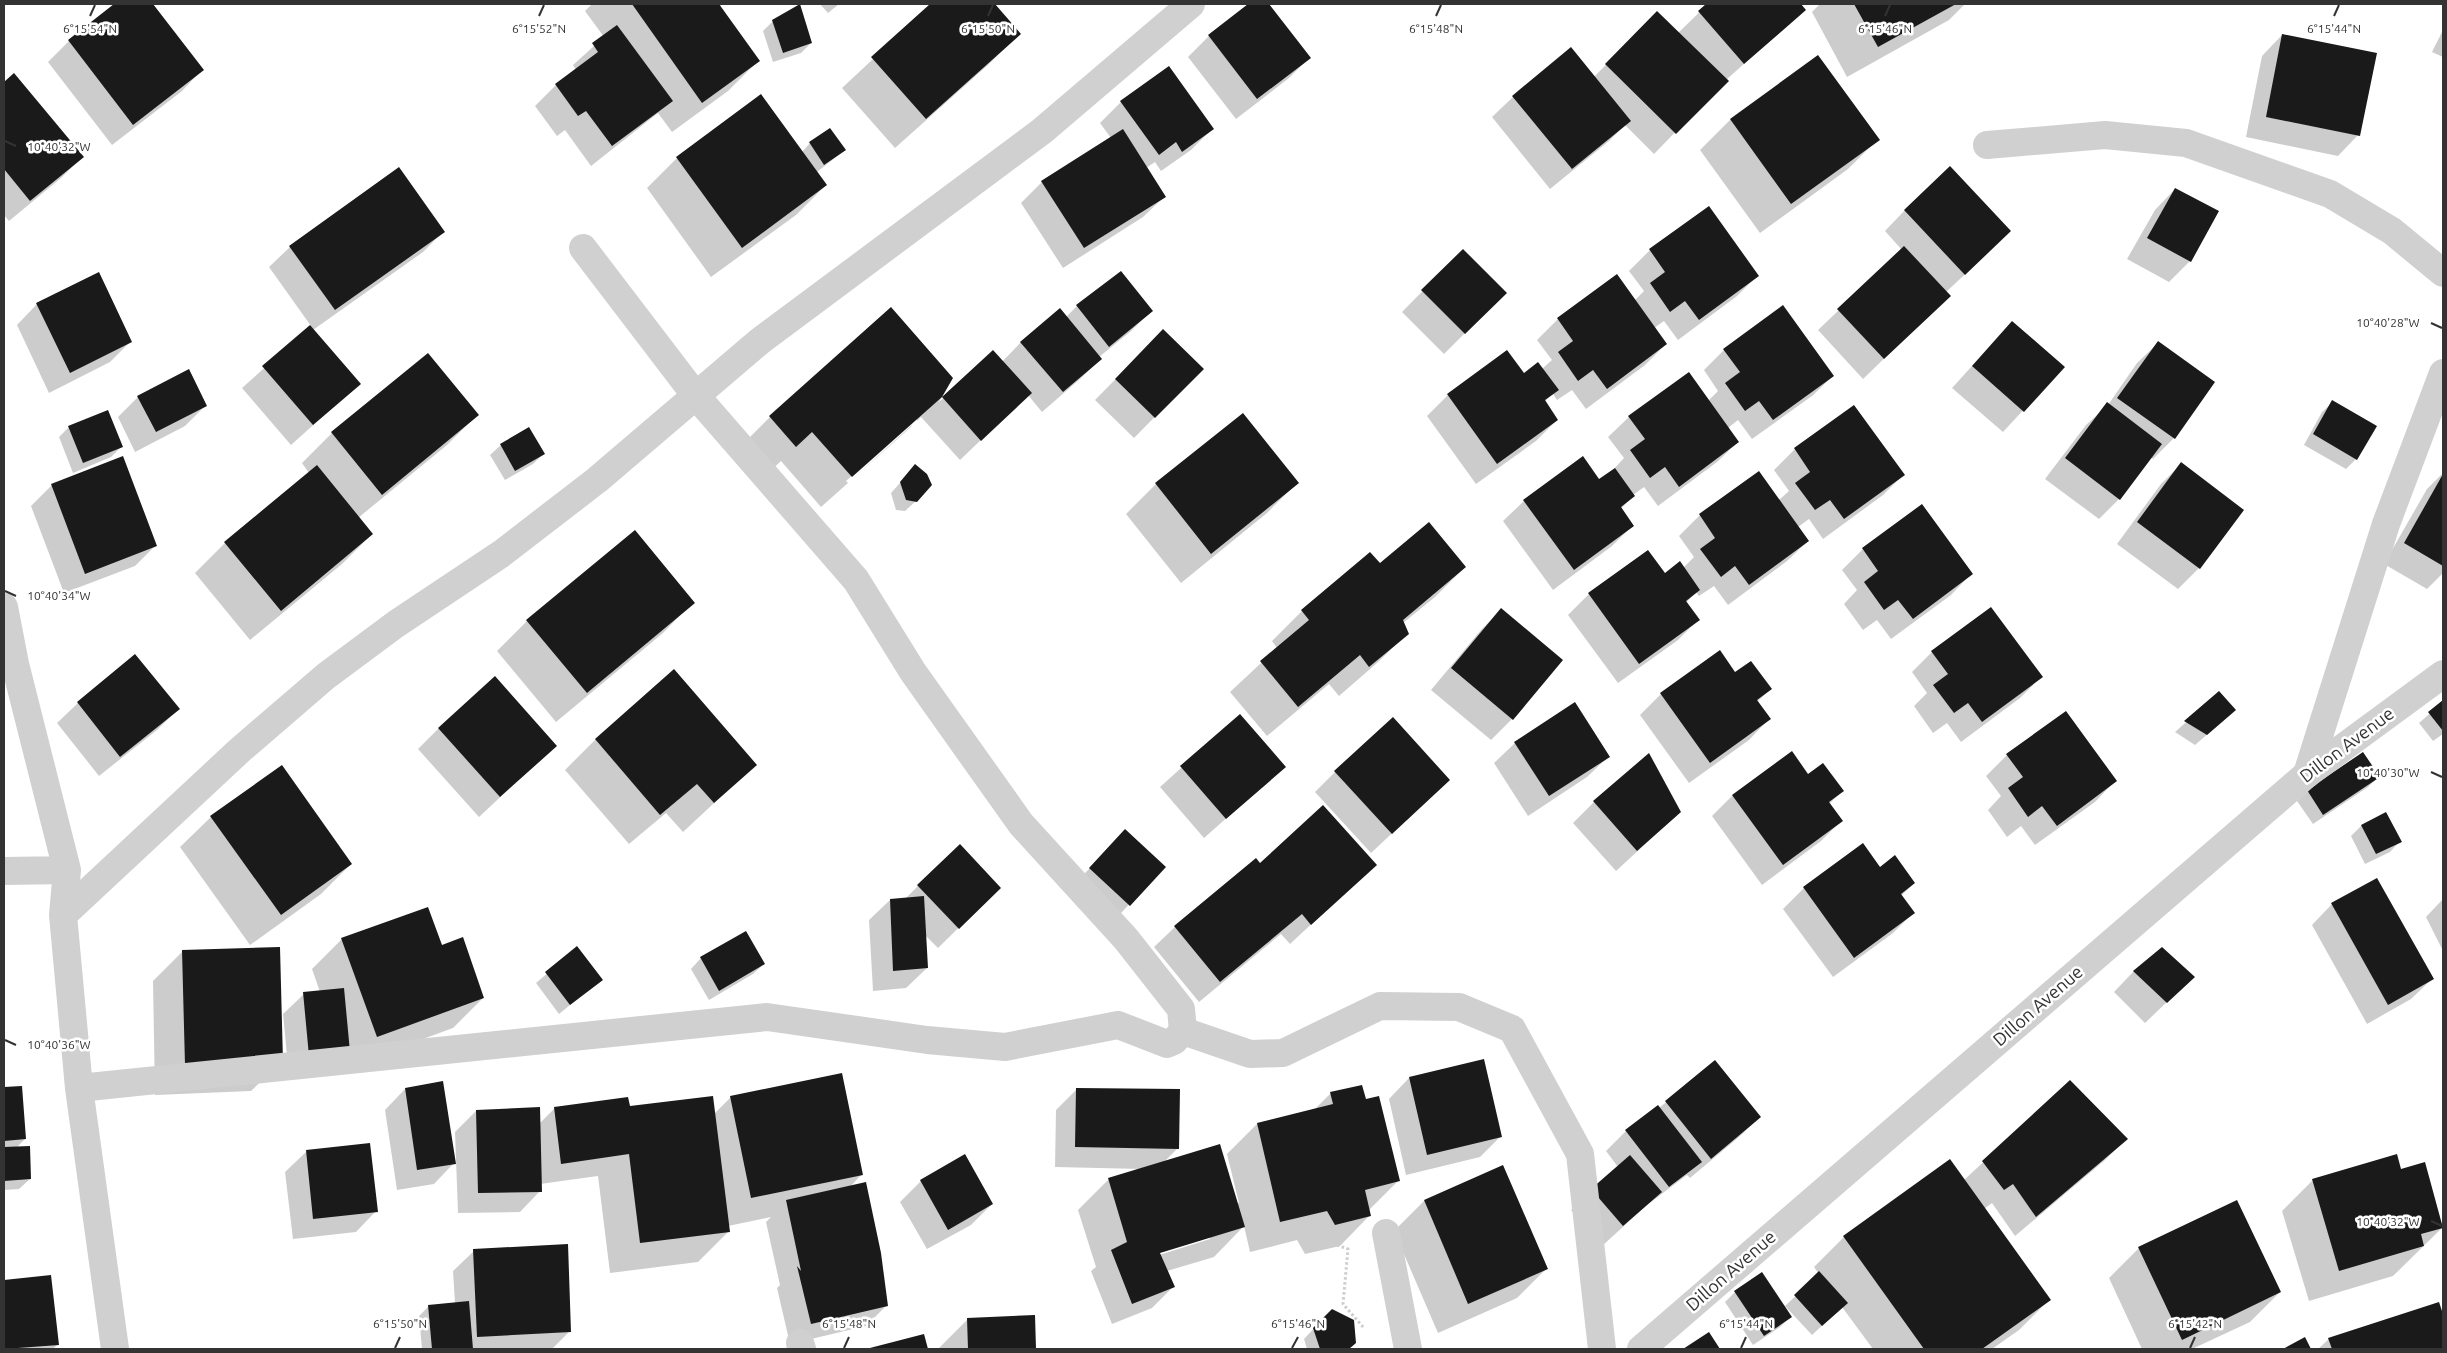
<svg xmlns="http://www.w3.org/2000/svg" width="2447" height="1353" font-family="Ubuntu,sans-serif">
<style>
.shadow{fill:#0003;fill-rule:evenodd}
.building{fill:#1a1a1a}
.lines{fill:none;stroke-linecap:round;stroke-linejoin:round}
.path{stroke:#cdcdcd;stroke-width:3;stroke-dasharray:2.5 2.5;stroke-linecap:butt}
.minor{stroke:#d0d0d0;stroke-width:28}
.tertiary{stroke:#d0d0d0;stroke-width:28}
.ticks{fill:none;stroke:#333;stroke-width:2}
.labels{text-anchor:middle;stroke-width:5;stroke-linejoin:round;paint-order:stroke}
.street-label{font-size:18px;fill:#333;stroke:#fff}
.ticks-label{font-size:12px;text-anchor:middle;fill:#333;stroke:#fff;stroke-width:5;stroke-linejoin:round;paint-order:stroke}
</style>
<rect width="100%" height="100%" fill="#fff"/>
<path class="shadow" d="M116,4h36l50,66 -20,21 -70,54 -64,-83 21,-21z
M592,4h131l-3,2 38,55 -30,30 -56,41 -14,-19 -67,53 -26,-36 -8,6 -22,-30 21,-21 20,-15 -3,-5 31,-28 -19,-26z
M820,4h19l-11,9z
M932,4h61l26,30 -30,30 -94,84 -53,-60z
M1250,4h17l42,54 -20,20 -53,41 -48,-62 21,-21z
M1708,4h91l5,6 -78,70 -72,74 -29,-29 -16,16 -59,48 -58,-72 21,-20 81,-20 63,-65 21,21z
M1820,4h145l-16,16 -102,57 -35,-65z
M773,21l38,22 -10,10 -28,9 -10,-31z
M2443,30v27l-11,-5z
M2282,35l76,100 -20,21 -92,-19 16,-81z
M1818,56l60,83 -30,30 -88,64 -60,-83 30,-30z
M1168,68l44,61 -21,21 -30,21 -6,-9 -9,6 18,29 -21,20 -80,51 -42,-65 21,-21 69,-44 -11,-15 21,-21z
M14,75l68,82 -21,21 -52,43 -5,-6v-132z
M761,96l41,56 8,-9 35,7 -28,22 9,13 -30,30 -85,62 -64,-89 30,-30z
M2175,189l15,72 -21,21 -42,-23 28,-49z
M1708,208l49,68 -20,20 -59,44 -14,-19 -10,7 12,16 -21,21 -59,44 -14,-19 -15,10 -4,-6 -9,8 13,18 -21,21 -60,43 -49,-68 21,-21 94,-26 10,-9 -15,-20 21,-21 59,-43 17,25 10,-10 -15,-20 21,-21z
M1905,210l84,42 -43,40 -18,24 -65,63 -45,-49 84,-80 -17,-19z
M443,232l-20,20 -110,78 46,54 -68,61 -49,-57 69,-62 -42,-59 21,-20z
M1463,250l42,43 -61,61 -42,-42z
M37,304l94,37 -21,21 -61,31 -32,-68z
M1077,306l74,5 -21,21 -31,25 2,2 -21,20 -38,33 -14,-17 -68,65 -39,-43 -4,4v-3l-71,63 2,2 64,-58 -1,2 -90,80 -40,-46 -16,15 -25,-29 30,-30 121,-109 61,70 -13,24 54,-50 9,10 19,-20 45,-25z
M2012,322l51,45 -60,65 -51,-44z
M1163,331l39,38 -68,69 -39,-38z
M2158,343l56,39 -40,56 -21,21 -3,-2 -31,42 -20,20 -54,-40 41,-54 22,-20 29,-42z
M1724,350l109,26 -21,20 -60,43 -14,-19 -10,8 10,14 -21,20 -59,44 -14,-19 -11,8 -12,14 11,17 -20,20 -59,44 -50,-69 21,-20 75,-20 12,-9 13,-14 -16,-21 21,-20 79,-16 10,-10 -14,-21z
M428,354l49,61 -30,30 -89,73 14,16 -30,30 -92,76 -55,-67 30,-30 84,-70 -7,-10 30,-30z
M138,397l68,8 -21,21 -50,26 -17,-35z
M2333,402l23,57 -10,10 -42,-24 18,-33z
M1853,406l50,69 -20,20 -60,44 -14,-20 -11,8 10,14 -21,20 -59,44 -14,-19 -15,10 -3,-4 -10,11 12,17 -20,20 -60,43 -50,-68 21,-21 58,-43 18,23 18,-6 11,-11 -15,-21 21,-21 59,-43 20,28 10,-9 -15,-21 21,-21z
M69,427l52,20 -10,10 -38,16 -14,-36z
M501,445l42,9 -10,10 -28,16 -15,-25z
M2181,464l61,46 -43,58 -21,21 -61,-45 44,-60z
M915,466l1,35 -11,10 -9,-1 -5,-17z
M2443,473v100l-16,16 -43,-25 43,-75z
M1297,483l-30,30 -86,70 -55,-69 30,-30z
M52,485l104,60 -21,21 -71,27 -33,-87z
M1922,505l49,69 -20,21 -60,44 -14,-19 -14,10 -19,-26 13,-14 -15,-20 21,-21z
M1370,554l10,11 85,2 -30,30 -32,26 5,10 -31,30 -38,33 -10,-12 -62,52 -37,-44 47,-44 -5,-7 30,-30z
M693,602l-30,31 -107,89 -59,-71 30,-30z
M1501,610l60,50 -49,59 -21,21 -60,-50 50,-60z
M1719,651l16,23 35,15 -13,13 12,17 -20,21 -60,43 -49,-68 21,-21z
M1932,652l109,25 -21,21 -59,44 -14,-19 -14,10 -19,-27 13,-13 -15,-21z
M674,671l81,94 -72,67 -17,-19 -37,31 -64,-74 30,-30z
M2219,693l5,27 -29,25 -20,-13z
M2443,702v32l-10,7 -14,-18z
M78,703l100,6 -21,21 -58,46 -42,-53z
M2065,712l50,69 -20,21 -60,43 -14,-19 -14,11 -19,-27 13,-14 -15,-20 21,-21z
M1240,715l44,52 -80,71 -44,-51z
M439,728l116,18 -76,71 -61,-68z
M1515,743l93,14 -21,20 -59,39 -34,-53z
M1791,753l17,23 34,15 -13,13 12,17 -20,20 -59,44 -50,-69 20,-20z
M281,766l70,98 -30,30 -71,51 -70,-98 31,-30z
M1335,772l114,8 -78,73 -56,-61z
M2378,777l-10,10 -55,37 -16,-23 11,-10z
M1594,802l86,10 -64,59 -43,-48z
M2386,814l14,27 -10,11 -25,12 -14,-28 10,-10z
M1125,831l39,36 -55,59 -39,-37z
M1863,845l17,23 34,15 -13,13 12,17 -20,20 -60,44 -50,-68 21,-21z
M1260,865h115l-85,79 -9,-10 -82,68 -45,-55 21,-20z
M918,886l81,2 -61,60 -13,-13 2,33 -21,20 -33,3 -4,-71 21,-20 15,-1z
M2443,899v52l-17,-34z
M2332,904l100,75 -21,20 -44,25 -55,-99z
M342,939l99,8 42,51 -30,30 -106,39 -58,9 -6,-62 21,-20 16,-2 -8,-23z
M577,948l24,32 -42,34 -23,-31z
M183,951l99,110 -31,30 -96,4 -2,-114z
M701,958l63,6 -11,10 -44,26 -18,-31z
M2134,971l59,6 -48,46 -31,-31z
M1715,1062l45,55 -21,20 -49,41 -3,-3 -40,30 -45,41 -31,-36 47,-43 -12,-16 20,-20 33,-23z
M1409,1078l92,58 -21,21 -74,18 -17,-76z
M2070,1082l56,57 -21,21 -90,76 -23,-33 -8,6 65,91 -30,30 -27,19h-119l-31,-42 -30,28 -27,-29 34,-32 -5,-7 30,-30 120,-57z
M21,1087l4,52 -9,9 14,31 -11,10 -15,1v-101z
M405,1089l49,74 -20,21 -37,6 -12,-80z
M1076,1090l102,58 -14,14 73,41h2l-12,-49 30,-30 57,-14 17,-17 34,8 33,80 -29,29 1,5 -30,31 -35,8 -8,-14 -47,12 -6,-26 -30,31 -47,14 6,16 -21,21 -40,16 -21,-53 5,-4 -18,-57 30,-30 34,-11 -87,-2 1,-57zM1210,1237v2l-54,17 -1,-2z
M731,1097l130,78 -12,13 37,118 -20,20 -76,18 -13,-56 3,-3 -14,-63 5,-5 -43,9 1,5 -31,31 -88,11 -12,-97 -58,8v7l-20,21 -62,1 -3,-81 21,-21 63,13 16,-16h73l86,6z
M369,1144l7,67 -20,21 -63,7 -8,-67 21,-20z
M1503,1166l44,102 -30,30 -79,35 -44,-102 30,-30z
M2400,1170l43,57 -50,49 -84,25 -27,-90 31,-31z
M921,1181l71,23 -21,21 -44,24 -27,-47z
M2139,1248l141,44 -30,30 -58,27h-50l-33,-71z
M474,1251l96,80 -18,18h-130l-3,-33 10,-10 26,-3 -2,-32z
M50,1276l8,68 -5,5h-49v-67z
M1735,1292l55,25 -10,10 -27,18 -28,-43z
M2439,1303l4,15v31h-125l11,-10z
M1034,1317l1,32h-97l30,-30z
M1321,1321l34,22 -7,6h-41l-3,-10z
M924,1335l3,14h-59z"/>
<path class="building" d="M114,4h39l51,66 -71,55 -65,-85z
M632,4h87l41,57 -58,42z
M800,4l12,39 -29,10 -11,-33z
M930,4h65l26,30 -95,85 -55,-62z
M1248,4h21l42,54 -54,41 -49,-64z
M1706,4h95l5,6 -62,54 -46,-53z
M1854,4h102l-78,43z
M1657,11l72,70 -53,53 -71,-70z
M617,25l56,76 -61,45 -26,-35 -8,5 -23,-32 43,-32 -6,-9z
M2282,34l95,19 -17,83 -94,-19z
M1571,47l60,74 -59,48 -60,-73z
M1818,55l62,85 -89,64 -61,-85z
M1169,66l45,63 -32,23 -6,-10 -17,13 -39,-54z
M14,73l70,84 -54,44 -26,-32v-87z
M761,94l66,91 -85,63 -66,-91z
M830,128l16,22 -22,15 -15,-23z
M1123,129l43,68 -82,51 -43,-67z
M1950,166l61,65 -46,44 -61,-65z
M399,167l46,65 -110,78 -46,-64z
M2175,188l44,23 -28,51 -44,-24z
M1709,206l50,70 -60,44 -14,-19 -15,11 -20,-29 15,-11 -16,-23z
M1904,246l47,50 -67,63 -47,-50z
M1463,249l44,44 -42,41 -44,-44z
M1121,271l32,40 -44,36 -33,-42z
M99,272l33,70 -62,31 -34,-70z
M1617,274l50,70 -60,45 -14,-19 -15,11 -20,-29 15,-11 -16,-23z
M1783,305l51,71 -61,44 -14,-19 -14,10 -20,-28 15,-11 -17,-23z
M891,307l62,71 -11,19 51,-47 39,43 -51,48 -39,-44 -90,80 -40,-45 -16,15 -27,-31z
M1060,308l42,51 -39,33 -43,-50z
M2012,321l53,46 -41,45 -52,-46z
M310,325l51,59 -48,41 -51,-59z
M1163,329l41,40 -49,49 -40,-39z
M2158,341l57,41 -40,57 -58,-41z
M1507,350l17,23 14,-11 21,28 -14,10 13,20 -61,44 -50,-70z
M428,353l51,62 -97,80 -51,-63z
M189,369l18,37 -51,26 -19,-36z
M1689,372l50,70 -60,45 -14,-20 -15,11 -20,-28 15,-11 -17,-23z
M2332,400l45,26 -20,34 -44,-26z
M2107,402l55,42 -42,56 -55,-42z
M1854,405l51,70 -61,44 -14,-19 -15,10 -20,-27 15,-11 -16,-24z
M108,410l15,37 -40,16 -15,-37z
M1243,413l56,70 -88,71 -56,-71z
M529,427l16,27 -30,17 -15,-27z
M123,456l34,90 -72,28 -34,-90z
M1583,456l16,23 16,-11 20,28 -14,11 13,19 -60,44 -51,-70z
M2181,462l63,48 -44,59 -63,-47z
M915,464l12,10 5,11 -15,17 -11,-2 -6,-18z
M317,465l56,69 -92,77 -57,-69z
M1759,471l50,70 -60,44 -14,-19 -14,11 -21,-28 15,-11 -16,-24z
M2443,474v92l-39,-23z
M1922,504l51,70 -60,45 -15,-19 -14,10 -20,-28 14,-11 -16,-23z
M1429,522l37,45 -63,53 6,14 -40,33 -9,-12 -62,52 -38,-46 49,-41 -8,-10 69,-58 10,11z
M635,530l60,73 -108,90 -61,-73z
M1648,550l17,23 15,-12 20,29 -14,11 14,19 -61,44 -51,-71z
M1991,607l52,70 -61,45 -14,-19 -14,10 -21,-28 15,-11 -17,-23z
M1501,608l62,52 -50,60 -62,-52z
M1720,650l15,22 16,-11 21,28 -15,11 14,19 -61,44 -50,-70z
M135,654l45,55 -60,48 -43,-55z
M674,669l83,96 -43,38 -17,-19 -37,31 -65,-76z
M495,676l62,70 -57,51 -62,-69z
M2219,691l17,19 -29,25 -23,-14z
M2443,700v31l-15,-19z
M1575,702l35,55 -61,39 -35,-54z
M2066,711l51,70 -60,45 -15,-20 -14,11 -20,-29 15,-11 -17,-23z
M1240,714l46,53 -60,52 -46,-53z
M1393,717l57,63 -58,54 -58,-63z
M1792,751l16,23 15,-11 21,28 -15,11 14,19 -60,44 -51,-70z
M2363,752l17,25 -57,38 -16,-25z
M1649,753l32,59 -44,39 -44,-50z
M282,765l70,99 -71,51 -71,-99z
M1323,805l54,60 -66,60 -9,-11 -82,68 -46,-56 82,-68 4,5z
M2386,812l16,30 -26,12 -15,-29z
M1125,829l41,38 -36,39 -41,-38z
M1863,843l17,24 15,-12 20,28 -14,11 14,19 -61,45 -51,-71z
M960,844l41,44 -42,41 -42,-44z
M2377,878l57,101 -46,26 -57,-102z
M924,896l4,72 -35,3 -3,-72z
M428,907l14,38 21,-8 21,61 -107,39 -36,-99z
M746,931l19,33 -46,27 -19,-34z
M577,946l26,34 -33,25 -25,-33z
M280,947l3,115 -98,3 -3,-115z
M2162,947l33,30 -28,26 -34,-32z
M344,988l6,64 -41,4 -6,-64z
M1484,1059l18,78 -75,18 -18,-78z
M1715,1060l46,57 -50,42 -46,-58z
M842,1073l21,102 -112,23 -21,-102z
M2070,1080l58,59 -92,78 -23,-33 -9,6 -22,-29z
M443,1081l13,83 -39,6 -12,-82z
M1362,1085l4,14 13,-3 21,85 -35,9 6,26 -36,9 -8,-14 -47,11 -23,-99 76,-19 -3,-12z
M22,1086l4,53 -22,2v-54z
M1076,1088l104,1 -1,60 -104,-2z
M713,1096l17,136 -90,11 -11,-89 -68,10 -7,-57 74,-10 2,9z
M1658,1105l44,57 -33,25 -44,-57z
M540,1107l2,85 -64,1 -2,-83z
M370,1143l8,69 -65,7 -7,-69z
M1220,1144l25,83 -85,26 15,34 -43,17 -21,-54 16,-8 -19,-64z
M30,1146l1,33 -27,2v-34z
M965,1154l28,50 -45,26 -28,-50z
M2397,1154l4,15 24,-7 18,66 -22,6 3,12 -85,25 -27,-92z
M1630,1155l32,37 -39,34 -32,-37z
M1950,1159l101,141 -69,49h-58l-81,-113z
M1503,1165l45,104 -80,35 -44,-104z
M866,1182l15,71 7,53 -77,18 -14,-58 4,5 -15,-71z
M2237,1200l44,92 -99,48 -44,-93z
M568,1244l3,88 -94,5 -4,-88z
M1819,1271l29,32 -26,23 -28,-31z
M1762,1272l30,45 -28,19 -30,-45z
M51,1275l8,70 -55,4v-69z
M469,1301l4,48h-41l-4,-44z
M2439,1302l4,12v35h-111l-4,-11z
M1332,1309l22,11 2,23 -7,6h-29l-7,-21z
M1035,1315l1,34h-68l-1,-31z
M1709,1332l11,17h-37z
M924,1334l4,15h-62z
M2305,1337l6,12h-28z"/>
<g class="lines">
<path class="path" d="M1290,1228l58,21 -5,55 21,24"/>
<path class="minor" d="M1987,145l118,-10 81,8 144,51 62,37 51,42
M4,607l11,57 52,206 -4,45 16,173 36,261
M2307,774l79,-250 57,-151
M4,871l63,-1
M63,915l177,-165 86,-74 70,-52 105,-70 96,-74 163,-139 282,-210 149,-127
M1183,1031l67,23 33,-1 97,-47 79,1 53,22 68,125 22,195
M79,1088l688,-71 160,23 78,7 113,-22 49,19 7,-3 9,-10 -2,-22 -55,-70 -105,-115 -108,-152 -57,-92 -160,-184 -113,-148
M1386,1233l22,116
M800,1343l2,6"/>
<path class="tertiary" d="M1641,1349l666,-575 136,-100"/>
</g>
<path class="ticks" d="M90,16l5,-11M539,16l5,-11M988,16l5,-11M1436,16l5,-11M1885,16l5,-11M2334,16l5,-11M5,141l11,5M2431,323l11,5M5,591l11,5M2431,772l11,5M5,1040l11,5M2431,1221l11,5M395,1348l5,-11M844,1348l5,-11M1292,1348l6,-11M1741,1348l5,-11M2190,1348l5,-11"/>
<g class="labels">
<g class="street-label">
<text transform="translate(2347 745) rotate(-37)" y="6">Dillon Avenue</text>
<text transform="translate(2038 1006) rotate(-41)" y="6">Dillon Avenue</text>
<text transform="translate(1731 1271) rotate(-41)" y="6">Dillon Avenue</text>
</g>
</g>
<g class="ticks-label">
<text x="90" y="33">6°15'54"N</text>
<text x="539" y="33">6°15'52"N</text>
<text x="988" y="33">6°15'50"N</text>
<text x="1436" y="33">6°15'48"N</text>
<text x="1885" y="33">6°15'46"N</text>
<text x="2334" y="33">6°15'44"N</text>
<text x="59" y="151">10°40'32"W</text>
<text x="2388" y="327">10°40'28"W</text>
<text x="59" y="600">10°40'34"W</text>
<text x="2388" y="777">10°40'30"W</text>
<text x="59" y="1049">10°40'36"W</text>
<text x="2388" y="1226">10°40'32"W</text>
<text x="400" y="1328">6°15'50"N</text>
<text x="849" y="1328">6°15'48"N</text>
<text x="1298" y="1328">6°15'46"N</text>
<text x="1746" y="1328">6°15'44"N</text>
<text x="2195" y="1328">6°15'42"N</text>
</g>
<rect width="2447" height="1353" fill="none" stroke="#333333" stroke-width="10"/>
</svg>
